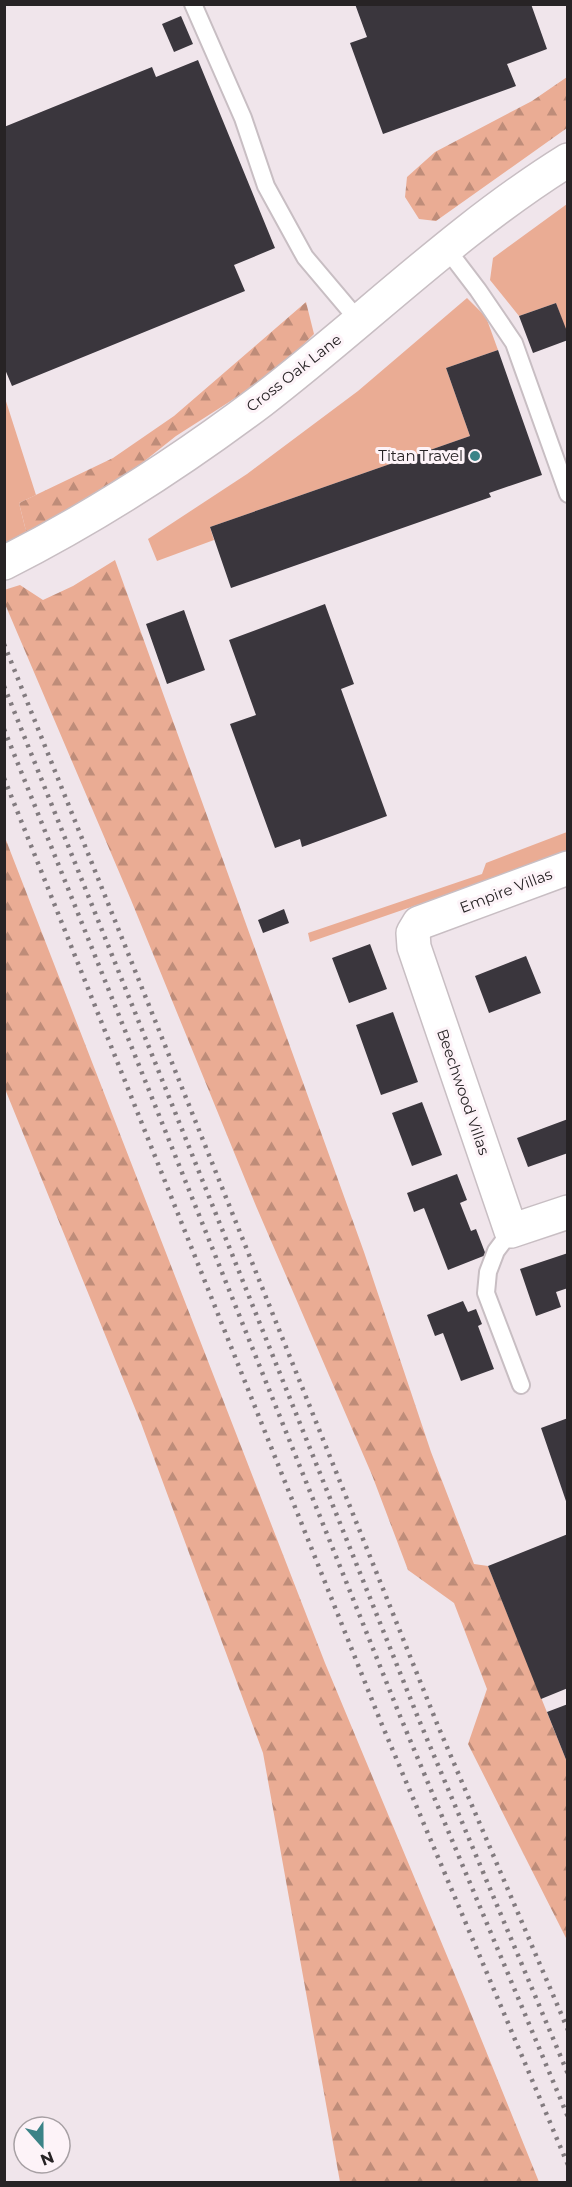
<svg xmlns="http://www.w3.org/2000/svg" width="572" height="2187" font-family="Montserrat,sans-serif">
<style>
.green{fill:#eaac94}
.forest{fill:url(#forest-firs)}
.building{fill:#3a363d}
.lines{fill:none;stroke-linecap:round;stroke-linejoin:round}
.lane-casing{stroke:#c8bec3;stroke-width:20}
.street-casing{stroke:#c8bec3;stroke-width:36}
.lane{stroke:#fff;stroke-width:16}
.street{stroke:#fff;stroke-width:33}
.rail{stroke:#827b7f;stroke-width:4.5;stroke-dasharray:3 6;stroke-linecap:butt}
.poi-dot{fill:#3b8387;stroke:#fdf3f8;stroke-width:2}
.labels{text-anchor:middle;stroke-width:6;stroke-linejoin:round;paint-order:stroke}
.street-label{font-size:15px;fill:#272325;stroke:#fdf3f8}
.poi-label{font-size:15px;fill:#272325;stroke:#fdf3f8;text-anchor:end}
</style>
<defs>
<pattern id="forest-firs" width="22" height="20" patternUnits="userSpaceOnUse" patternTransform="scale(1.5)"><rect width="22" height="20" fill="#eaac94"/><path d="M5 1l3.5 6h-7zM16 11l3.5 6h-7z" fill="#be8c79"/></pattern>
</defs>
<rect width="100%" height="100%" fill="#f0e5eb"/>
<path class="green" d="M567,204v130l-11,-31 -37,13 -29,-36 3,-22z
M467,298l19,19 12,33 -52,18 24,68 -260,91 4,13 -57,21 -9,-22 99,-65 111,-83z
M4,395l32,100 -17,8 9,36 -24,12z
M567,832v21l-257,89 -2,-9 174,-59 4,-11z"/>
<path class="forest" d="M567,77v51l-131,93 -17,-2 -14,-22 2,-20 28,-25 97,-51z
M306,302l8,32 -38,38 -100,64 -73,58 -75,45 -9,-36 94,-45 61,-42z
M115,560l249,692 67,200 43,112 14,2 79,196v178l-99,-196 19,-55 -33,-86 -46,-33 -36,-95 -116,-269 -125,-306 -126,-296 -1,-14 16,-5 23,15 30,-14z
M4,835l321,828 140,336 74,183h-199l-77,-429 -122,-330 -136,-334z"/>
<path class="building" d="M355,4h176l16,45 -40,15 9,22 -133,48 -33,-91 17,-6z
M181,16l12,28 -19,8 -12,-28z
M198,60l77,188 -41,17 11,26 -233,95 -8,-19v-240l148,-60 4,10z
M556,303l12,31v6l-35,13 -14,-37z
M498,350l44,125 -53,18 2,4 -260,91 -21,-61 260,-91 -24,-68z
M325,604l29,80 -13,5 46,127 -85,31 -2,-8 -25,9 -45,-124 26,-9 -27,-75z
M184,610l21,60 -38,14 -21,-60z
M284,909l5,14 -26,10 -5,-13z
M370,944l17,45 -38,14 -17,-45z
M526,956l15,37 -52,20 -14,-37z
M393,1012l25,70 -37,13 -25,-70z
M422,1102l20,53 -30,11 -20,-53z
M568,1119v34l-40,14 -11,-29z
M457,1174l10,26 -7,3 11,28 5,-2 10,26 -38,15 -24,-62 -10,4 -7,-19z
M568,1253v35l-12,4 5,15 -25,9 -16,-47z
M463,1301l5,11 8,-3 6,15 -4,2 16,43 -33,12 -18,-48 -8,3 -8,-21z
M568,1418v86h-1l-26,-76z
M568,1534v154l-27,11 -53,-133z
M568,1704v58h-1l-20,-50z"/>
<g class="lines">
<defs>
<path id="lane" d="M193,4l50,114 23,68 39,71 54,64
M446,248l32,42 36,53 54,151
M511,1231l-15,20 -8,21 -2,21 35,92"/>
<path id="street" d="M4,563c91,-46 176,-101 257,-162 103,-79 196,-172 307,-241
M568,868l-149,55 -6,10 1,14 97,284 57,-19"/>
</defs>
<use href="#lane" class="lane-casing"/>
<use href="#street" class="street-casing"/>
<use href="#lane" class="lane"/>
<use href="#street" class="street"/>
<path class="rail" d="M4,644l434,1082 130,304
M4,686l415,1034 149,354
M4,729l396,987 168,401
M4,778l376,942 188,445"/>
</g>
<circle class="poi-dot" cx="475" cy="456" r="6"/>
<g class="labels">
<g class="street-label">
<text transform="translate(294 373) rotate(-38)" y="5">Cross Oak Lane</text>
<text transform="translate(506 891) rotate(-21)" y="5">Empire Villas</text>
<text transform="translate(463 1092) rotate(71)" y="5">Beechwood Villas</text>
</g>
<g class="poi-label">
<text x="463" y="461">Titan Travel</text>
</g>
</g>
<rect width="572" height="2187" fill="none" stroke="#272325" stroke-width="12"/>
<g transform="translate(42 2145) rotate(159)"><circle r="28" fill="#fdf3f8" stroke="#a7a0a4" stroke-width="1.5"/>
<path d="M0-4.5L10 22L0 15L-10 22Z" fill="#3b8387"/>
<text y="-9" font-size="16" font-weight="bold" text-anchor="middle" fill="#272325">N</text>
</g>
</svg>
